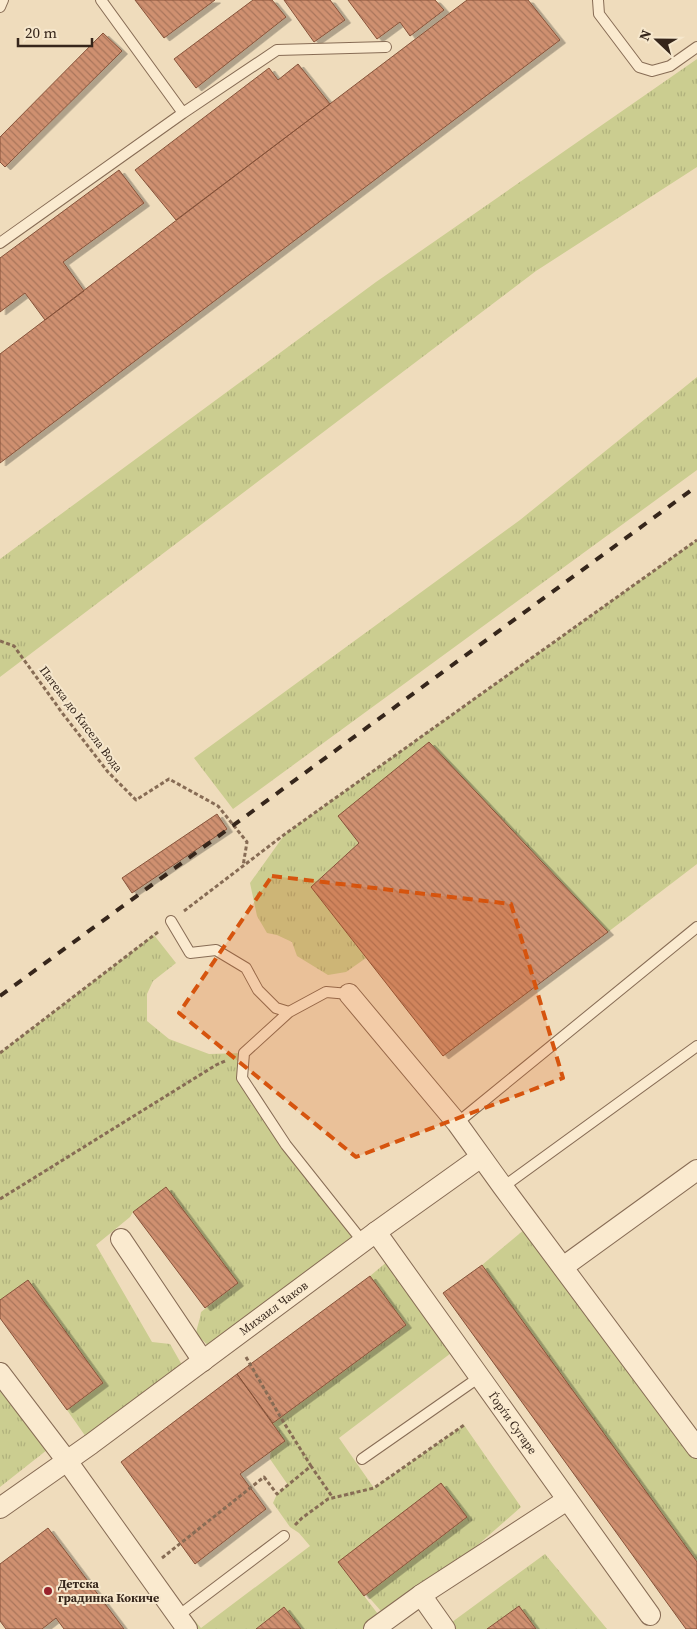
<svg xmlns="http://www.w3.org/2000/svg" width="697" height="1629" font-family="'Source Serif 4',serif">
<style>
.grass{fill:url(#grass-tufts)}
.building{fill:url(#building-back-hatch);stroke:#87533a;filter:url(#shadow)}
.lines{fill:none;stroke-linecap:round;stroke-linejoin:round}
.service-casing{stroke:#876c55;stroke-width:12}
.minor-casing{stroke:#876c55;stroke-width:22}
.path{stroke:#876c55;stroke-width:3;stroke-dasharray:4 2.5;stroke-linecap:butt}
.service{stroke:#faeacf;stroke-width:10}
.minor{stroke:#faeacf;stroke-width:20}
.rail{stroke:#36261b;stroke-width:4;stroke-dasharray:9 9;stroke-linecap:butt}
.marked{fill:#d6540e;fill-opacity:0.2;stroke:#d6540e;stroke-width:4;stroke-dasharray:10 6;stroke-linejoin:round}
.poi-dot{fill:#98232d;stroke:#f6e7cc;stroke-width:2}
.labels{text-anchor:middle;stroke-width:4;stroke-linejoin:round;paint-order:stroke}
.street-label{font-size:12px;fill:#36261b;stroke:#f6e7cc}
.poi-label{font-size:12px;font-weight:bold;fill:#36261b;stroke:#f6e7cc;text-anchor:start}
</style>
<defs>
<pattern id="grass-tufts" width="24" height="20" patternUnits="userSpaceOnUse" patternTransform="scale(1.25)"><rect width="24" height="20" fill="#cbcd90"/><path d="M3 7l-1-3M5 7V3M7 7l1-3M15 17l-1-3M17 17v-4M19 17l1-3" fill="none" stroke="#afb07c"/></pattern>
<pattern id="building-back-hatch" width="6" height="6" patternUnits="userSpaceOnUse" patternTransform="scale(1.25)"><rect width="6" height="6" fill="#cf9070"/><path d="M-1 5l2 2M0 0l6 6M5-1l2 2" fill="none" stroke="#a9755b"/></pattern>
<filter id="shadow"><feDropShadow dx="5.5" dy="3" stdDeviation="0" flood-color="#0004"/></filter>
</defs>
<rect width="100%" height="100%" fill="#efdcbc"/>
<path class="grass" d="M697,59v108l-161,104 -536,406v-118l376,-277z
M697,377v93l-464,339 -39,-51 326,-238z
M697,540v324l-89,68 -179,-190 -90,74 20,27 -48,44 55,71 -20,14 -18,3 -31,-19 -5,-14 -15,-7 -10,-2 -10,-17 -7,-33 35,-49z
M154,935l22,28 -23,18 -6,13v27l22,18 40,15 35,-1 -2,25 118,163 -146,110 -18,-17c1,-8 4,-14 5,-22l37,-29 -72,-96 -33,25 -3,5 -34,28 56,97 18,2 16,28 -95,72 -24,-34 36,-27 -75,-103 -28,20v-247z
M531,1224l166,224v114l-215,-297z
M394,1256l65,91 -120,91 35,50 90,-63 57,82 -100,88 -33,24 -22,-25 101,-77 -25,-33 -103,79 45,59 -10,7h-73l-17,-22 -28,22h-69l-5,-7 8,-7 11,13 109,-82 -11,-13 -9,-6 -17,-24 4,-9 11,-9 -18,-26 3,-36 133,-98 -36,-49z
M0,1375l52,71 -52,41z
M545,1554l62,75h-71l-17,-23 -32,23h-37l-2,-4z"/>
<path class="building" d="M135,0h80l-51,38z
M253,0h19l14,17 -90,71 -22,-29z
M284,0h46l15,20 -31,22z
M348,0h87l9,10 -34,26 -10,-14 -23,17z
M467,0h61l32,40 -560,423v-109z
M103,33l19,18 -117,116 -5,-5v-25z
M298,64l32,40 -154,116 -41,-50 134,-102 9,12z
M119,170l25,33 -81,59 21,29 -39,29 -20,-27 -25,19v-54z
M429,742l179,190 -165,124 -132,-169 48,-44 -21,-27z
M217,814l10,15 -95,64 -10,-15z
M166,1187l72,96 -33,25 -72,-96z
M482,1265l215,297v67h-11l-243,-336z
M370,1276l36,49 -133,98 -36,-49z
M28,1280l75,103 -36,27 -67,-92v-18z
M237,1374l48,67 -45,33 26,35 -71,55 -74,-102z
M441,1483l26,34 -103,79 -26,-34z
M48,1528l76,101h-60l-8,-11 -14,11h-36l-6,-8v-57z
M519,1606l17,23h-49z
M284,1607l17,22h-45z"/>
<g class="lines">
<defs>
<path id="service" d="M598,0l1,14 40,53 13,4 18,-5 27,-19
M0,7l3,-7
M183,113l94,-63 109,-3
M0,243l183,-130 -82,-113
M171,921l19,32 26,-3 30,18 12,22 18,18 13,4
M349,994l-23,-2 -37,20 -45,41 -2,25 44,67 77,97
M457,1123l240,-196
M503,1187l194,-141
M362,1459l119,-83
M178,1616l106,-80"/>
<g id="minor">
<path d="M349,994l108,129 46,64 194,261"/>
<path id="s1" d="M376,1232l274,383"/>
<path d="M121,1239l82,122"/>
<path d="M563,1267l134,-97"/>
<path d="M0,1373l67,88 120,168"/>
<path id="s2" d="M0,1508l91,-64 285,-212 105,-75"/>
<path d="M421,1595l24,34"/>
<path d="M374,1629l47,-34 146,-95"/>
</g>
</defs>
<use href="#service" class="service-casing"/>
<use href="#minor" class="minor-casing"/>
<path class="path" d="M0,641l14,5 49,68 45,58 28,28 33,-21 49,27 29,36 -4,24
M184,911l101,-77 412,-294
M0,1053l158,-121
M0,1199l216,-134 9,-4
M246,1357l35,61 30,48
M295,1525l7,-7 26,-19 46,-11 90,-63
M162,1558l102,-81 13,17 34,-28 22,32"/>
<use href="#service" class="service"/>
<use href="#minor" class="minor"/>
<path class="rail" d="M0,996l697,-510"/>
</g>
<path class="marked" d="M272,876l239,28 52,174 -207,79 -177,-144z"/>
<circle class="poi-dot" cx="48" cy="1591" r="5"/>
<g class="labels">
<g class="street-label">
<text transform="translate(81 719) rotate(53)" y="4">Патека до Кисела Вода</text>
<text dy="4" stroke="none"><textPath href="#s2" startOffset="339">Михаил Чаков</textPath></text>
<text dy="4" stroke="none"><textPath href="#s1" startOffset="235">Ѓорѓи Сугаре</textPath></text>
</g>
<g class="poi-label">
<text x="58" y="1588">Детска<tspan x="58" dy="14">градинка Кокиче</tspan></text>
</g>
</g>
<g transform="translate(657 40) rotate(292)" stroke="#f6e7cc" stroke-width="4" paint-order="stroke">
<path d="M0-4L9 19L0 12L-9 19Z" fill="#36261b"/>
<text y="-8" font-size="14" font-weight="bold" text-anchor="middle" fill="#36261b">N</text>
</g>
<path d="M18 38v8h74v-8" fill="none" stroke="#36261b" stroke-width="2.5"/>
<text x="25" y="38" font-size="15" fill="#36261b" stroke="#f6e7cc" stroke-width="4" paint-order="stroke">20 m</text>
</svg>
